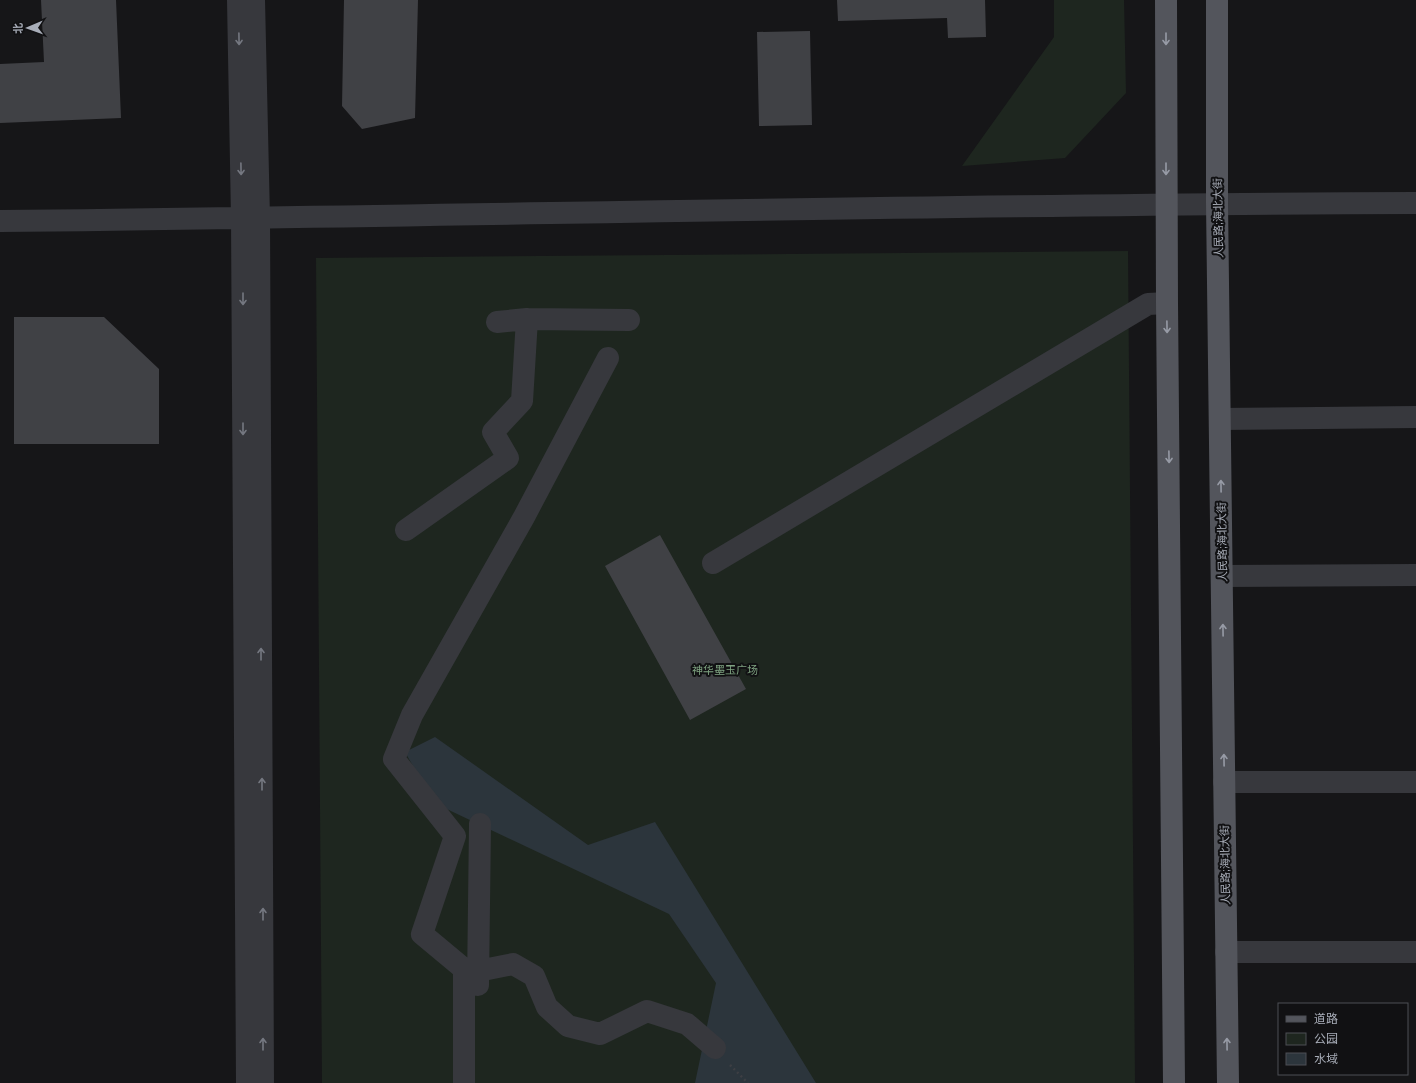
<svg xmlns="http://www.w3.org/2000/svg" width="1416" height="1083" font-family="Arial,'Noto Sans SC',sans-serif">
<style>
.green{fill:#1e261f}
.water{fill:#2c353c}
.building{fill:#404145}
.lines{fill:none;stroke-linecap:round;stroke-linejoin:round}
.path{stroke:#3d3f44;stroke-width:2.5;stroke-dasharray:2 3;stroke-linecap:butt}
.minor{stroke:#37383d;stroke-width:22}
.major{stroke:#53555c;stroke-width:22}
.oneway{stroke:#757881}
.oneway2{stroke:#979ba6}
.labels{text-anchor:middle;stroke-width:4;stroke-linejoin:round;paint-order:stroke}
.street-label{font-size:11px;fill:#a8adb8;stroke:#111113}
.park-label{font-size:11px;fill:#7fa381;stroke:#111113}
</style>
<rect width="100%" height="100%" fill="#161618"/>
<path class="green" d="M1054,0h70l2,93 -61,65 -103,8 92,-129z
M1128,251l7,832h-813l-6,-825z"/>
<path class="water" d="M435,737l153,108 67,-23 161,261h-121l21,-100 -47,-69 -235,-111 -29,-51z"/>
<path class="building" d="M41,0h75l5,118 -121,5v-59l44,-2z
M344,0h74l-3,118 -53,11 -20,-23z
M837,0h148l1,37 -38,1 -1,-20 -109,3z
M810,31l2,94 -53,1 -2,-94z
M14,317h90l55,52v75h-145z
M660,535l86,154 -56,31 -85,-154z"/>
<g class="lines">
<path class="path" d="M730,1065l18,18"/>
<path class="minor" d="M238,0l4,218 5,865
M254,0l5,218 4,865
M0,221c472,-5 944,-17 1416,-18
M497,322l30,-3 102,1
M1220,419l196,-2
M406,530l102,-72 -15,-26 29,-31 5,-82
M713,563l435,-259 19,-1
M1222,576l194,-1
M1224,782h192
M1226,952h190
M478,971l35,-7 21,12 13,31 21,19 32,8 47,-23 40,13 28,24
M478,985l2,-161
M464,1083v-114l-42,-35 33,-98 -61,-77 18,-44 112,-198 84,-159"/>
<path class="major" d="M1166,0l1,303 7,780
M1217,0v203l11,880"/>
</g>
<defs><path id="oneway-shaft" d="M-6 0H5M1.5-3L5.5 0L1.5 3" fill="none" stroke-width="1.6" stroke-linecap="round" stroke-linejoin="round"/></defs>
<g class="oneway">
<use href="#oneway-shaft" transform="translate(239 39) rotate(89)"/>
<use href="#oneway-shaft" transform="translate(241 169) rotate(89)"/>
<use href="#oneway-shaft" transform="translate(243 299) rotate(90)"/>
<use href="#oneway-shaft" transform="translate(243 429) rotate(90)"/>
<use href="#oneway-shaft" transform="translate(261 654) rotate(-90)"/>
<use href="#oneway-shaft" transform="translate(262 784) rotate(-90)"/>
<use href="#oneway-shaft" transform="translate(263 914) rotate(-90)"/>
<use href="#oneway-shaft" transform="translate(263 1044) rotate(-90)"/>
</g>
<g class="oneway2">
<use href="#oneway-shaft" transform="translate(1166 39) rotate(90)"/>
<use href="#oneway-shaft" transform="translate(1166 169) rotate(90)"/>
<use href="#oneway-shaft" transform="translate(1167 327) rotate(89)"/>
<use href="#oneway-shaft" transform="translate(1169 457) rotate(89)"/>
<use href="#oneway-shaft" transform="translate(1221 486) rotate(-91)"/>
<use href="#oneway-shaft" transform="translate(1223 630) rotate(-91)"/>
<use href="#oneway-shaft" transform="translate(1224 760) rotate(-91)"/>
<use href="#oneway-shaft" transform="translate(1227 1044) rotate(-91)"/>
</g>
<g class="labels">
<g class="street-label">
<text transform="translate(1218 218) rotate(-91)" y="4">人民路;海北大街</text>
<text transform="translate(1222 542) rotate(-91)" y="4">人民路;海北大街</text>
<text transform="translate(1225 865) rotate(-91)" y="4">人民路;海北大街</text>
</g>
<g class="park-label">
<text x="725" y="674">神华墨玉广场</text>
</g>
</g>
<rect x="1278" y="1003" width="130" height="72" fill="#111113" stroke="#4d4f55"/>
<rect x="1286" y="1016" width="20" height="6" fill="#53555c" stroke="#4d4f55"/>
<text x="1314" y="1023" font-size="12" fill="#a8adb8">道路</text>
<rect x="1286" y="1033" width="20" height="12" fill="#1e261f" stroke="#4d4f55"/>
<text x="1314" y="1043" font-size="12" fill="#a8adb8">公园</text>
<rect x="1286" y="1053" width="20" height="12" fill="#2c353c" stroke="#4d4f55"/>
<text x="1314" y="1063" font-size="12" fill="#a8adb8">水域</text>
<g transform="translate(28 28) rotate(268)" stroke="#111113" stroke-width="3" paint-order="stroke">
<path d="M0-3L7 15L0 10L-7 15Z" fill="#a8adb8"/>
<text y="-6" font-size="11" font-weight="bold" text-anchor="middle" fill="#a8adb8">北</text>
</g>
</svg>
